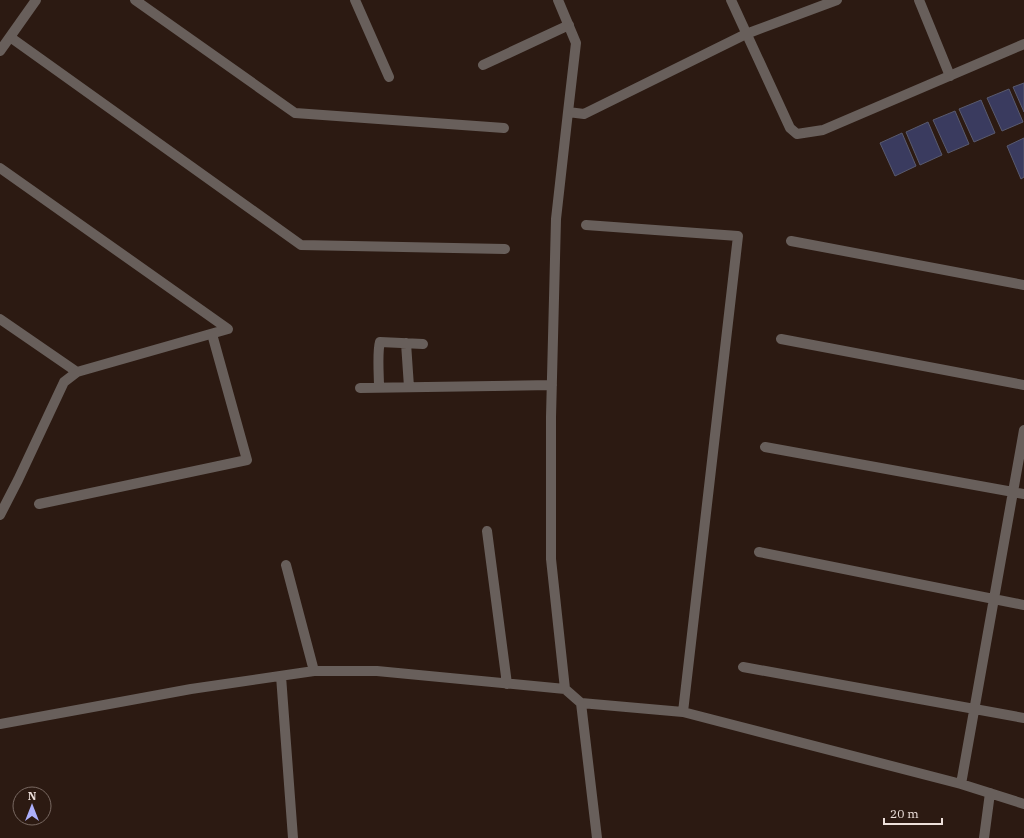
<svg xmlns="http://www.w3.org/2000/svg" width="1024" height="838" font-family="'IBM Plex Serif',serif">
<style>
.building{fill:#3a3b5f;stroke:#595a6e}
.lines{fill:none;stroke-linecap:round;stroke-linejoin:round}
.street{stroke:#685f5b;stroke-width:10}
</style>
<rect width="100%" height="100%" fill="#2c1a12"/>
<path class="building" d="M1024,83v29l-11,-25z
M1009,89l14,33 -21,9 -15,-33z
M981,100l14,33 -21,9 -15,-33z
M955,111l14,33 -21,9 -15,-33z
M928,122l14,33 -22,10 -14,-33z
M902,133l14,33 -21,10 -15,-33z
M1024,138v39l-3,2 -14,-33z"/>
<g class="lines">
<path class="street" d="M135,0l160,113 209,15
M355,0l34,77
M558,0l18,43 -8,69 -12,107 -5,198v142l14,130
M731,0l59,128 7,6 26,-4 201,-86
M919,0l31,76
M10,37l291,208 204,4
M0,51l36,-51
M483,65l86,-40
M568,112l16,2 162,-80 91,-34
M0,168l228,161 -151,43 -13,10 -46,98 -18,35
M586,225l152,11 -55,476
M791,241l233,44
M0,319l77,53
M781,339l243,46
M406,343l3,44
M379,387c0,-12 -2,-35 1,-45l43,2
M360,388l192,-3
M765,447l259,47
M39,504l208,-44 -35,-126
M487,531l20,153
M759,552l265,53
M286,565l28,106
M743,667l281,51
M281,676l12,162
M581,703l16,135
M0,724l191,-35 123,-18h63l188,18 16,14 102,9 278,72 63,20
M961,784l63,-354
M984,838l6,-45"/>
</g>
<g transform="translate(32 806)"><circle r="19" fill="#2c1a12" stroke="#796962"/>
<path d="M0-3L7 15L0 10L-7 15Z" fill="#acaffb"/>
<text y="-6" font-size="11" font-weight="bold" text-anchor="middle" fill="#ede0db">N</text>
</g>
<path d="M884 818v6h58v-6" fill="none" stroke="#ede0db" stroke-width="2"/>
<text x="890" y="818" font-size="12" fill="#ede0db" stroke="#2c1a12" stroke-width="3" paint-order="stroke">20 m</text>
</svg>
